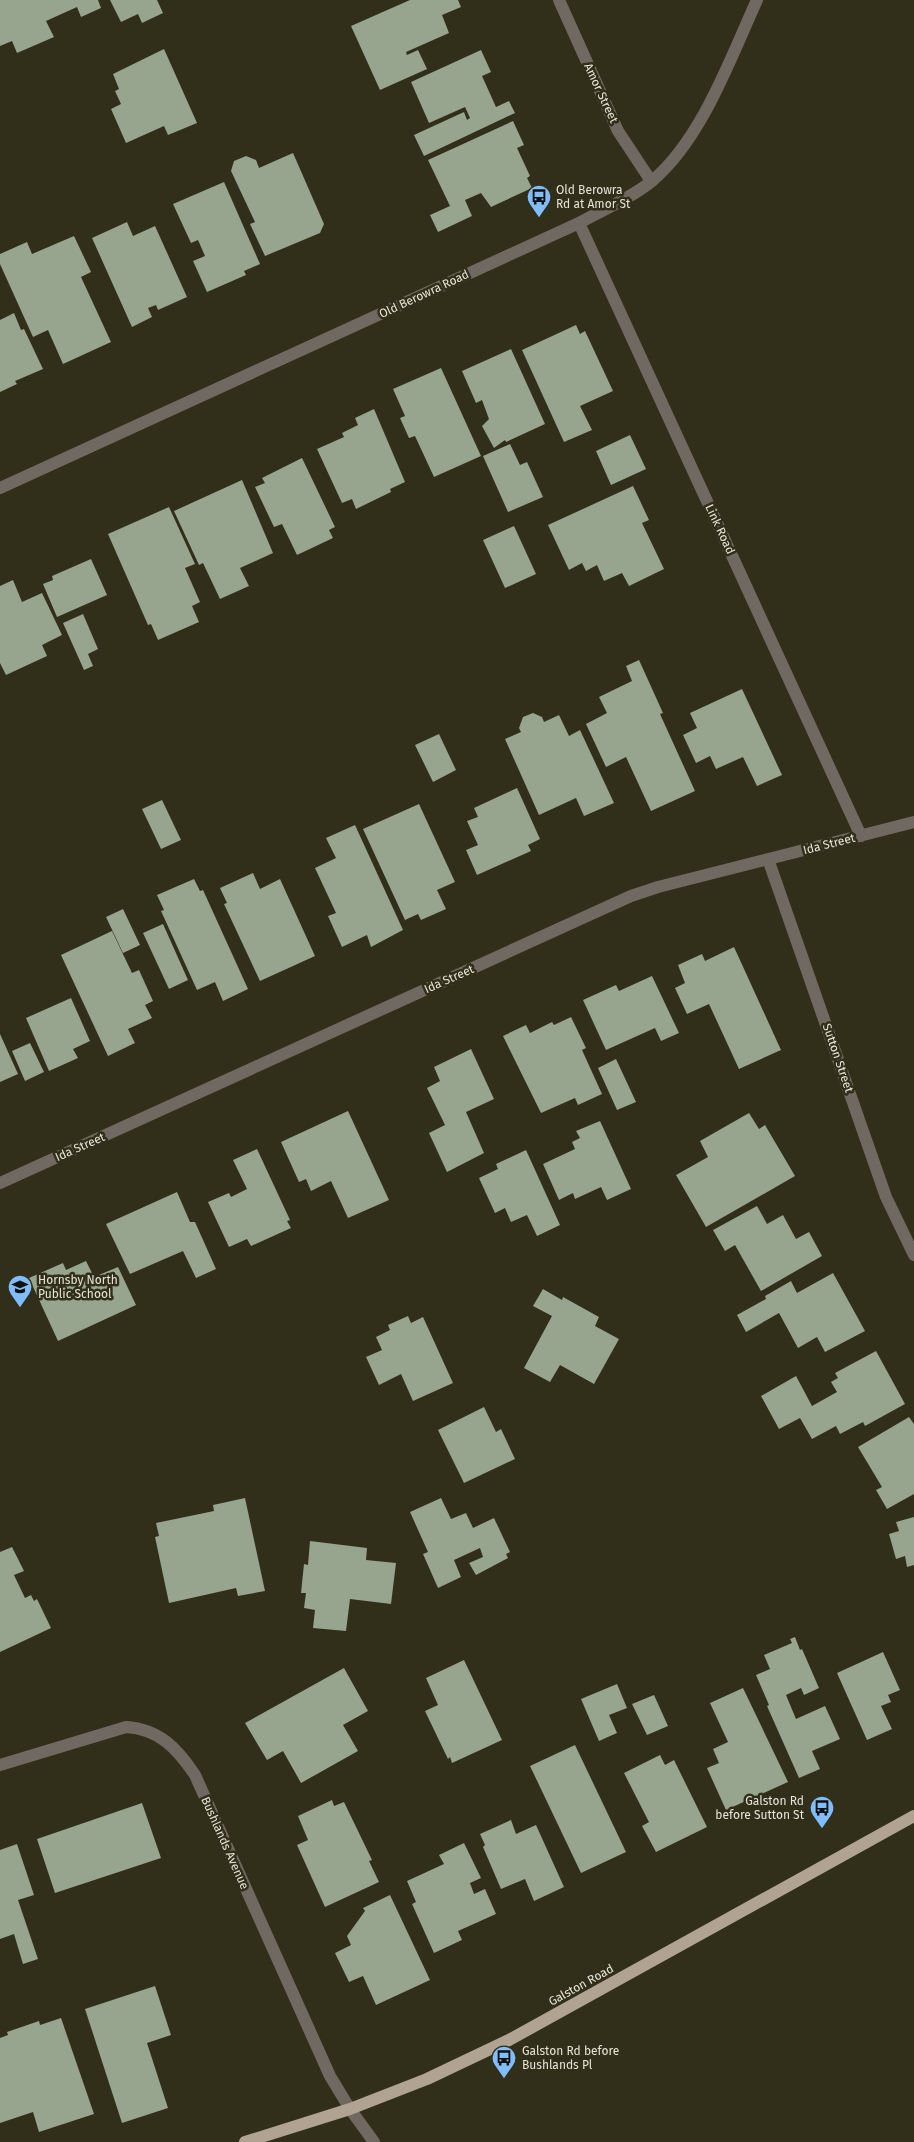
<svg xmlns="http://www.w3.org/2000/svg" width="914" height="2142" font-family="'Fira Sans',sans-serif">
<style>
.building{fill:#97a48e}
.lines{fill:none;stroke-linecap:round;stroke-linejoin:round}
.minor{stroke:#706961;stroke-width:12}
.major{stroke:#b1a391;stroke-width:12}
.labels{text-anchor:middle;stroke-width:5;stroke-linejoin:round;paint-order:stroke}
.street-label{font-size:12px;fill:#e4e3d6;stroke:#312f1a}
.poi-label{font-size:12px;fill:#e4e3d6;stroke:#312f1a;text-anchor:start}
</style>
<rect width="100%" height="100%" fill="#312f1a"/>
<path class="building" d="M0,0h98l3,8 -20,9 -4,-10 -31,14 8,16 -37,16 -5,-12 -12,5z
M110,0h47l6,13 -21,10 -4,-9 -17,8z
M410,0h48l3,7 -19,8 7,18 -43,19 1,3 11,-5 9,19 -47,21 -29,-64z
M164,49l33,74 -29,12 -4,-9 -38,17 -15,-34 10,-5 -6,-13 4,-2 -6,-15z
M481,50l10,22 -9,4 14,31 13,-6 6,12 -91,43 -10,-21 50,-23 3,8 3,-2 -5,-11 -36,16 -18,-41z
M513,121l11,24 -7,3 13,28 -3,2 5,10 -41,19 -10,-14 -16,7 7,16 -34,16 -8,-17 20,-9 -22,-46z
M293,153l31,71 -4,9 -55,23 -15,-32 5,-2 -24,-51 3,-10 12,-5 10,4 3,8z
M224,182l36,82 -16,7 2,4 -39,17 -14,-31 12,-5 -7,-16 -7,3 -18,-39z
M127,222l6,14 22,-10 32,71 -29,13 -2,-5 -8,3 4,9 -20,10 -40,-89z
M74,236l17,36 -10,5 30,65 -48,22 -15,-34 -15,7 -33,-73v-10l27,-12 5,12z
M14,313l7,17 3,-1 19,40 -28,12 2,3 -17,8v-72z
M576,325l4,9 5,-3 28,60 -33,15 12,24 -28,12 -42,-92z
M511,349l34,75 -39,18 -1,-2 -11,8 -12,-22 7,-7 -7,-19 -6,3 -14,-32z
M441,368l40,88 -47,21 -19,-41 -6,2 -9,-20 5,-2 -12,-27z
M374,409l31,73 -15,7 1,3 -35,17 -4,-10 -10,4 -25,-54 27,-12 -2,-4 16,-8 -3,-7z
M630,435l16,34 -35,16 -15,-34z
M510,444l10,21 7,-3 16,35 -35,15 -25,-56z
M302,458l33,69 -6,3 4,8 -36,17 -15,-31 -8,3 -19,-40 10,-4 -3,-5z
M242,480l31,73 -33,15 9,18 -29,13 -17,-36 -4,2 -25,-54z
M633,486l16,34 -7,3 22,46 -35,17 -7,-13 -18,8 -7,-16 -11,6 -4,-8 -13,7 -21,-45z
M169,507l26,57 -10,4 15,34 -8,4 7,16 -41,18 -7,-16 -3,1 -40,-91z
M514,526l22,48 -31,14 -22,-48z
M91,559l16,36 -50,22 -14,-33 10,-4 -1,-4z
M13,580l9,22 20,-9 20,42 -20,10 5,11 -41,19 -6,-12v-77z
M83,614l15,35 -10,5 5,12 -9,4 -21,-47z
M639,660l24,53 -3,1 35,77 -44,20 -25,-54 -20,10 -20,-43 21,-11 -8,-16 33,-16 -6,-15z
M742,689l40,86 -25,11 -14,-29 -27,12 -6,-13 -14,7 -13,-28 14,-7 -7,-15z
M533,713l9,4 2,5 15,-7 10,21 11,-6 34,73 -30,13 -8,-18 -37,17 -34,-76 16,-7 -2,-4 4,-11z
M439,734l17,36 -23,12 -18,-37z
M517,788l23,51 -12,6 3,6 -54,24 -11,-25 12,-5 -11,-24 11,-4 -4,-9z
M162,800l19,40 -20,9 -19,-40z
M419,804l36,78 -18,8 9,19 -25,11 -3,-6 -13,6 -42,-91z
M355,825l48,105 -32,17 -4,-12 -25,12 -14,-31 8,-3 -21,-45 21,-10 -10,-20z
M253,873l7,16 20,-10 35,77 -55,25 -36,-77 3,-1 -7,-15z
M194,879l6,12 3,-1 45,99 -25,12 -8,-19 -18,8 -36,-79 3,-1 -7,-15z
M123,909l17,36 -17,8 -17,-36z
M163,924l25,56 -19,9 -26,-56z
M112,931l20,42 7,-3 14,31 -8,4 7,13 -24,11 7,14 -27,13 -47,-101z
M734,947l47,103 -42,19 -30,-65 -22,10 -12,-26 10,-5 -7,-18 24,-11 3,7z
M652,976l27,57 -18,8 -6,-13 -49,22 -23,-50 33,-15 3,6z
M71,998l19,43 -17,8 5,9 -29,13 -23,-53z
M571,1017l15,31 -4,2 20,44 -24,11 -3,-7 -34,15 -38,-77 23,-11 4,8 22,-11 2,3z
M0,1034l18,40 -18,8z
M30,1043l14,29 -19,9 -13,-30z
M471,1049l23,50 -28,13 18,41 -37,19 -18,-39 16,-8 -18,-37 13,-7 -6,-14z
M616,1059l20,43 -19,8 -19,-42z
M348,1111l41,89 -41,18 -17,-37 -20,10 -5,-12 -7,3 -18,-40z
M749,1113l10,16 6,-4 30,51 -89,51 -30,-52 32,-18 -8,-16z
M600,1121l31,68 -24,11 -6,-13 -26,12 -2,-6 -14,7 -16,-36 32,-15 -3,-7 8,-4 -4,-7z
M257,1149l33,71 -3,1 4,7 -40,18 -4,-7 -18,8 -21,-45 21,-9 2,4 16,-8 -14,-29z
M526,1150l34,75 -23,11 -10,-21 -16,7 -6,-14 -10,5 -16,-35 19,-9 -2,-5z
M177,1192l13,30h5l21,47 -20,9 -13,-27 -53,23 -24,-50z
M757,1206l10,18 16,-9 13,24 13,-7 13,24 -61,35 -26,-46 -10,6 -12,-21z
M86,1261l8,16 24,-10 18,38 -78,36 -29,-63 34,-15 3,7z
M833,1273l32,58 -40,21 -8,-15 -19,11 -19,-35 -33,19 -9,-17 29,-16 -1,-3 26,-15 6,12z
M543,1289l19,11 1,-3 36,20 -4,9 24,13 -25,45 -34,-19 -10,17 -26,-14 28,-52 -19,-10z
M408,1316l3,7 12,-6 30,66 -40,18 -12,-27 -22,11 -13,-28 16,-7 -6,-13 14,-7 -2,-5z
M876,1351l29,53 -40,22 -2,-4 -23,12 -4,-8 -24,13 -12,-21 -21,11 -18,-33 35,-20 16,30 25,-14 -6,-10 7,-4 -3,-5z
M484,1407l12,25 5,-3 14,30 -51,24 -26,-53z
M909,1417l5,7v70l-27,15 -11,-19 6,-3 -24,-40z
M245,1498l20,93 -27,5 -2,-8 -67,15 -14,-66 4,-1 -3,-13 58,-12 -1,-6z
M441,1498l10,21 15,-6 7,15 21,-10 16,34 -4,2 2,4 -32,17 -7,-12 14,-6 -3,-9 -26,12 7,17 -23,11 -15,-34 5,-2 -18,-40z
M914,1517v48l-7,2 -2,-11 -9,3 -7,-25 10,-3 -3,-9z
M310,1541l57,7 -1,12 30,3 -5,41 -41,-5 -4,32 -33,-3 2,-18 -11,-2 2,-15h-5l3,-29 4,1z
M12,1547l12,24 -10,4 11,23 6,-3 3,6 3,-2 14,29 -51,24v-100z
M795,1637l5,13 2,-1 17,39 -15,7 -3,-7 -15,7 10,24 29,-13 15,33 -28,12 8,18 -21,9 -32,-72 2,-1 -13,-30 14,-6 -6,-14 28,-12 -2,-4z
M883,1652l17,38 -12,5 3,7 -10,4 11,23 -25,11 -30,-67z
M464,1660l38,80 -50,23 -2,-6 -2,2 -23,-48 13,-6 -12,-27z
M344,1668l24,43 -25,14 15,26 -57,32 -18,-32 -16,9 -22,-37z
M617,1684l10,24 -18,7 8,18 -18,8 -18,-42z
M743,1688l45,94 -62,28 -19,-42 12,-5 -6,-14 15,-7 -18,-39z
M654,1695l14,31 -21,9 -15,-31z
M575,1745l51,107 -45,21 -51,-107z
M660,1755l5,10 9,-5 33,67 -51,25 -14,-26 7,-4 -25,-49z
M332,1800l2,6 10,-4 28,58 -3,1 10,21 -54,25 -28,-62 11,-5 -10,-24z
M142,1803l19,55 -106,35 -18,-54z
M511,1820l5,14 20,-9 28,62 -30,14 -9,-22 -24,10 -18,-42 2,-2 -5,-11z
M464,1843l17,35 -11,5 4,11 11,-5 11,25 -38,17 4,9 -28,13 -22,-49 4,-2 -9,-21 37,-17 -5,-9z
M17,1844l17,51 -16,5 20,59 -15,5 -9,-30 -14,5v-89z
M390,1895l40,85 -54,25 -13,-29 -14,6 -14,-29 16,-8 -4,-9 18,-25 -2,-3z
M155,1986l16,49 -24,8 21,65 -46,15 -37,-114z
M61,2018l33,96 -55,18 -6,-20 -33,11v-85l8,-3 -1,-3 32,-11 1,4z"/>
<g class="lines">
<path class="minor" d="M559,0l59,131 33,50
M579,223l282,613
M0,488l579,-265c24,-13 52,-25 73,-42 50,-42 78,-122 105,-181
M768,859l118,338 28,58
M0,1183l631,-287 27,-9 256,-65
M0,1765l126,-38c33,2 51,21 69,48l135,301 20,33 24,33"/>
<path class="major" d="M245,2142l105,-33 77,-30 82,-39 405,-224"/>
</g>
<defs>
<symbol id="bus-pin" viewBox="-11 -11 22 30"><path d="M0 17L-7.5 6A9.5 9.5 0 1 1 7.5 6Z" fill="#80bdfa" stroke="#312f1a"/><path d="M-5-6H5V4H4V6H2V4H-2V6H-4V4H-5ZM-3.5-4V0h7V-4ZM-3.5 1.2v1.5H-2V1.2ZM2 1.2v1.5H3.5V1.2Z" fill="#111"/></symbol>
<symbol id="school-pin" viewBox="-11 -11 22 30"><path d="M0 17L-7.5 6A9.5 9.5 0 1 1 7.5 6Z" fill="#80bdfa" stroke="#312f1a"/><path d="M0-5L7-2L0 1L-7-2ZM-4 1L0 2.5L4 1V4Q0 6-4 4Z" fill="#111"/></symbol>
</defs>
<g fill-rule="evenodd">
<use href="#bus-pin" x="525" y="183" width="28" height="38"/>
<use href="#school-pin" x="6" y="1273" width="28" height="38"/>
<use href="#bus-pin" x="808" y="1794" width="28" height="38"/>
<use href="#bus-pin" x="490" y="2044" width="28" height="38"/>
</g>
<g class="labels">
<g class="street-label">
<text transform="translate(601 93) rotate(65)" y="4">Amor Street</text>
<text transform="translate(424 294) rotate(-25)" y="4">Old Berowra Road</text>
<text transform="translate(720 529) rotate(65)" y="4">Link Road</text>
<text transform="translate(829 844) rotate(-14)" y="4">Ida Street</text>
<text transform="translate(449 979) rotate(-24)" y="4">Ida Street</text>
<text transform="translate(838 1058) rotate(71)" y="4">Sutton Street</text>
<text transform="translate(80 1147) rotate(-24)" y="4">Ida Street</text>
<text transform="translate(225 1843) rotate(66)" y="4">Bushlands Avenue</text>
<text transform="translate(581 1985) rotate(-29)" y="4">Galston Road</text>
</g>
<g class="poi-label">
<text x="556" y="194">Old Berowra<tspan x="556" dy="14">Rd at Amor St</tspan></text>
<text x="38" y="1284">Hornsby North<tspan x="38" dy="14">Public School</tspan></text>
<text x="804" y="1805" text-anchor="end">Galston Rd<tspan x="804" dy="14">before Sutton St</tspan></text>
<text x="522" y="2055">Galston Rd before<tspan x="522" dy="14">Bushlands Pl</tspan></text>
</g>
</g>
</svg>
